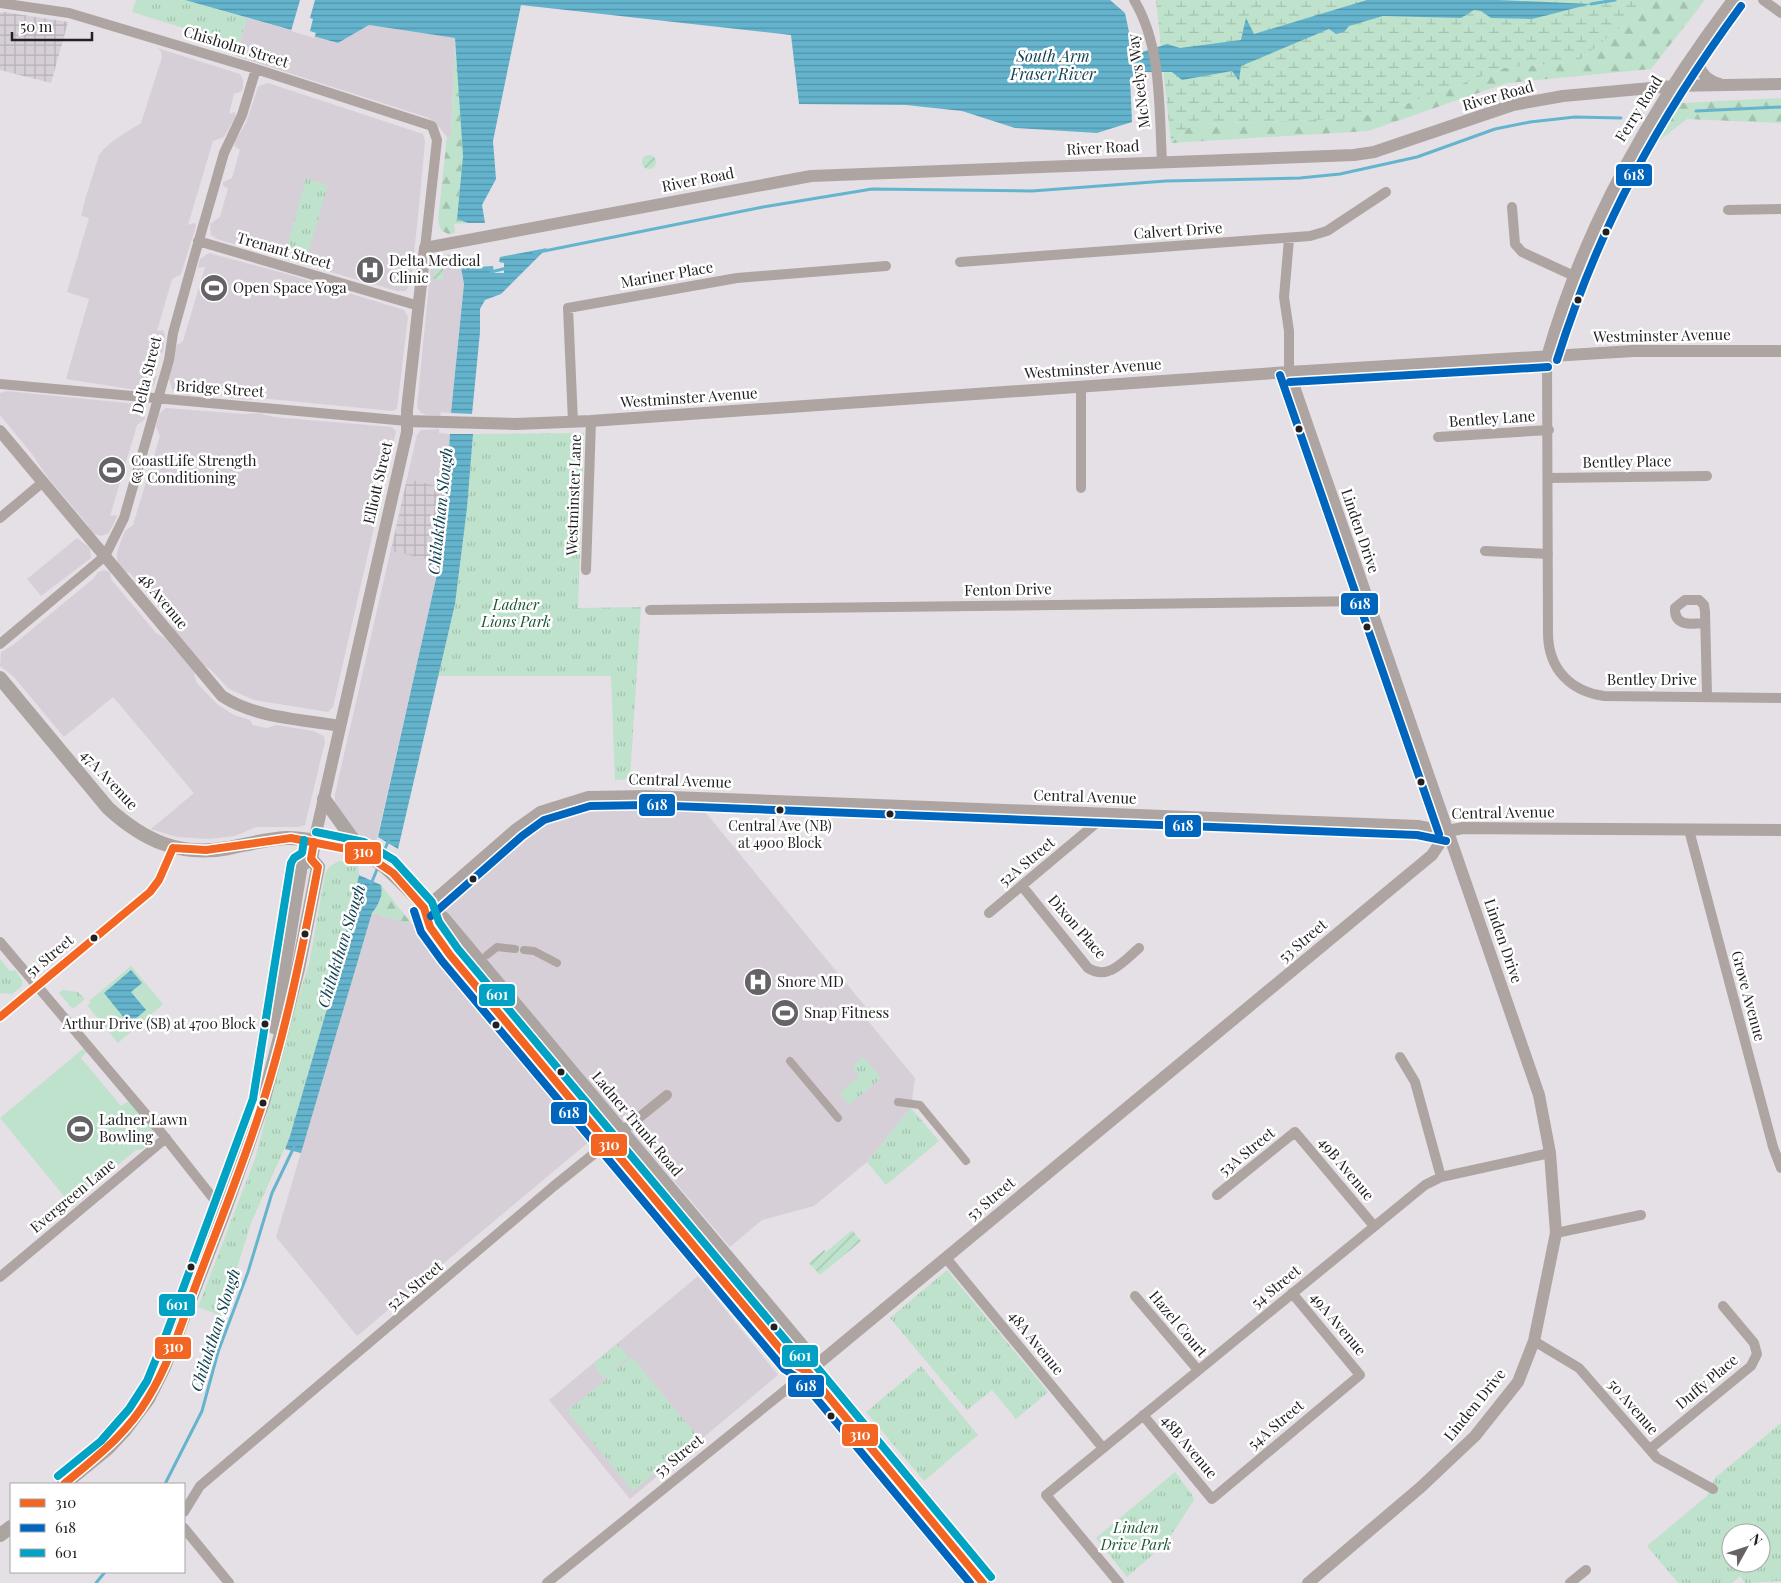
<svg xmlns="http://www.w3.org/2000/svg" width="1781" height="1583" font-family="'Playfair Display',serif">
<style>
.built{fill:#d7cfd7}
.industrial{fill:url(#industrial-grid)}
.grass{fill:url(#grass-tufts);fill-rule:evenodd}
.forest{fill:url(#forest-firs)}
.wetland{fill:url(#wetland-marsh)}
.garden{fill:url(#garden-furrows)}
.pitch{fill:#bee2cb}
.water{fill:url(#water-rules)}
.pier{fill:#e5e0e5}
.lines{fill:none;stroke-linecap:round;stroke-linejoin:round}
.stream{stroke:#64b4ce;stroke-width:3}
.pedestrian{stroke:#aea5a2;stroke-width:8}
.minor{stroke:#aea5a2;stroke-width:10}
.tertiary{stroke:#aea5a2;stroke-width:12}
.secondary{stroke:#aca4a1;stroke-width:14}
.bus-1-casing{stroke:#fff;stroke-width:11}
.bus-2-casing{stroke:#fff;stroke-width:11}
.bus-3-casing{stroke:#fff;stroke-width:11}
.bus-1{stroke:#f26522;stroke-width:8}
.bus-2{stroke:#0065bd;stroke-width:8}
.bus-3{stroke:#02a2c5;stroke-width:8}
.bus-dot{fill:#222022;stroke:#fff;stroke-width:2}
.labels{text-anchor:middle;stroke-width:5;stroke-linejoin:round;paint-order:stroke}
.bus-label{font-size:14px;fill:#222022;stroke:#fff}
.street-label{font-size:15px;fill:#222022;stroke:#fff}
.poi-label{font-size:15px;fill:#222022;stroke:#fff;text-anchor:start}
.park-label{font-size:15px;font-style:italic;fill:#195532;stroke:#fff}
.water-label{font-size:16px;font-style:italic;fill:#124252;stroke:#fff}
.line-badge{stroke:#fff;stroke-width:2}
.badge-label{font-size:14px;text-anchor:middle;font-weight:bold;fill:#fff}
</style>
<defs>
<pattern id="industrial-grid" width="8" height="8" patternUnits="userSpaceOnUse" patternTransform="scale(1.25)"><rect width="8" height="8" fill="#d7cfd7"/><path d="M0 4h8M4 0v8" fill="none" stroke="#b8b1b8"/></pattern>
<pattern id="grass-tufts" width="24" height="20" patternUnits="userSpaceOnUse" patternTransform="scale(1.25)"><rect width="24" height="20" fill="#bee2cb"/><path d="M3 7l-1-3M5 7V3M7 7l1-3M15 17l-1-3M17 17v-4M19 17l1-3" fill="none" stroke="#a3c2ae"/></pattern>
<pattern id="forest-firs" width="22" height="20" patternUnits="userSpaceOnUse" patternTransform="scale(1.25)"><rect width="22" height="20" fill="#bee2cb"/><path d="M5 1l3.5 6h-7zM16 11l3.5 6h-7z" fill="#a3c2ae"/></pattern>
<pattern id="wetland-marsh" width="20" height="14" patternUnits="userSpaceOnUse" patternTransform="scale(1.25)"><rect width="20" height="14" fill="#bee2cb"/><path d="M1 5h8M5 5V1M11 12h8M15 12V8" fill="none" stroke="#a3c2ae"/></pattern>
<pattern id="garden-furrows" width="10" height="10" patternUnits="userSpaceOnUse" patternTransform="scale(1.25)"><rect width="10" height="10" fill="#bee2cb"/><path d="M-1 1l2-2M0 10L10 0M9 11l2-2" fill="none" stroke="#a3c2ae"/></pattern>
<pattern id="water-rules" width="6" height="5" patternUnits="userSpaceOnUse" patternTransform="scale(1.25)"><rect width="6" height="5" fill="#64b4ce"/><path d="M0 2.5h6" fill="none" stroke="#5292a7"/></pattern>
</defs>
<rect width="100%" height="100%" fill="#e5e0e5"/>
<path class="built" d="M247,18l91,25 31,-18 86,13 -4,100 -4,-1 -12,-15 -9,-5 -190,-61z
M157,48l83,26 3,6v7l-1,4 -8,3 -5,20 6,-2 1,4 -12,21 -11,4 -25,84 7,-2 1,3 -15,48 -9,5 -15,52 6,-1 2,5 -2,17 -9,5 -6,20 9,-1 -3,9 -5,5 -6,1 -77,-12 23,-80 -22,-7 22,-74 -8,-2 4,-16 14,-45 5,-6 10,-9 27,-17 21,-66 -1,-6z
M268,83l155,51 2,7 -5,56 -9,85 -5,9h-9l-123,-35 -57,-17 -6,-4 -1,-11 10,-7 8,-29 -5,-2v-4l9,-4 8,-28 -6,-4 1,-5 11,-18 11,-33 2,-4z
M209,253l78,21 117,36 4,7 -11,92 -5,2 -133,-13 -10,2 -55,-8 -4,4 -17,-4 -4,-13 7,-33 7,-5 22,-74 -7,1 2,-9z
M458,253l6,31 -13,129 -10,-1 -1,4 -13,-1 -6,-2 -4,-6 14,-144 7,-7z
M7,391l130,13 7,5 1,10 -8,6 -27,91 6,-1 1,2 -8,16 -8,3 -9,-3 -5,-9 -39,-46 -16,-24 -32,-39v-22z
M166,408l78,6 16,-1 13,4 119,10 4,4 -63,276 -5,5 -74,-12 -25,-11 -19,-20 -6,-3 -29,-33 -5,-13 -40,-47 -4,-1 -9,-10v-9l5,-15 3,-7 8,-6 27,-89 -4,-9 3,-13z
M439,429v4l11,1 -8,118 -66,291 -9,-4 -1,2 -12,-7 -19,-30v-10l82,-359 4,-5z
M77,538l13,10 1,10 -50,38 -14,-17z
M104,570l6,2 1,7 45,54 10,6 28,33 2,10 21,22 17,11 16,5 3,5 14,3 9,-3 37,6 11,5 1,6 -20,83 -6,2h-43l-21,9 -26,3 -32,-2 -26,-8 43,-36 -81,-96 -49,40 -50,-60 -14,-11 1,-14 12,-7 81,-67 4,-6z
M611,802l90,5 168,204 -5,5 51,62 -4,30 -44,54 -53,44 -52,14 -32,27 -289,-341 100,-82 36,-18z
M372,913l40,11 179,216 -234,196 -81,-99z
M698,1276l80,99 -148,124 -81,-99z"/>
<path class="industrial" d="M4,12l64,10 -17,61 -51,-13v-57z
M407,479l40,9 -7,74 -49,-11z"/>
<path class="grass" d="M136,0h49l62,18 -8,27 -107,-33z
M306,178l22,7 -22,76 -21,-6z
M584,433l-6,175 63,-1 -11,172 -15,1 -4,-104h-174l18,-72 12,-96 6,-74z
M339,861l19,3 1,11 -28,120 -41,141 -39,87 -29,93 -24,-9 58,-151 36,-139 17,-53 16,-90 5,-8z
M0,959l10,12 5,-1 7,10v6l-10,8 -12,-1z
M62,990l16,2 7,7 -12,10 -14,-16z
M863,1057l18,21 -32,27 -10,-12 21,-17 -8,-9z
M911,1108l28,33 -53,44 -19,-23z
M947,1270l101,122 -32,27 -24,-29 -25,20 -77,-92z
M618,1344l11,13 -13,10 1,2 15,-12 66,80 -65,54 -66,-80 41,-33 -6,-1 -7,-9v-6z
M921,1366l57,69 -54,46 -58,-69z
M1781,1423v158l-36,2 -5,-7 -8,7h-54l-31,-37 60,-50 8,-18zM1731,1533h30v30h-30z
M1175,1472l16,21 3,7 -28,43 -39,34 -31,-39z"/>
<path class="forest" d="M1647,0h58l-54,69 -144,14 -139,48 -197,12 17,-15 11,-4 148,-5 40,-8 117,-43 66,-6 11,-3 61,-49z
M455,38l8,118 -6,63 11,4 -14,1 1,9 -7,1 -7,-4 -3,-10 9,-83 4,1z
M1781,98v25l-94,-4 -40,31 25,-40 9,-7z
M381,885l31,39 -40,-11 8,-12z"/>
<path class="wetland" d="M1156,0h491l-5,10 -61,49 -11,3 -66,6 -117,43 -40,8 -148,5 -11,4 -17,15z"/>
<path class="garden" d="M642 162a7 7 0 1 1 14 0a7 7 0 1 1-14 0Z
M443,258v22l-10,-1 2,-16z
M852,1230l9,11 -41,34 -11,-12 15,-13 2,2z"/>
<path class="pitch" d="M131,966l32,38 -45,39 -31,-38 4,-2 -2,-2z
M84,1048l3,4 -6,6 40,48 8,-5 22,26 4,9 -12,13 -7,1 -58,47 -1,7 -4,3 -73,-89z"/>
<path class="water" d="M185,0h925l15,13 8,38 6,2 28,-9 13,4 61,-8 5,-22 8,16 113,-34h131l93,4 -59,15 -41,-1 -10,-7 -7,-1 -13,8 -78,-2 -34,10 -5,6 -8,2 -7,-5 -88,37 -2,15 -7,-10 -50,9 -10,-8h-32l-10,6 2,44 -35,11 -82,-5 -53,-17 -56,-6 -107,-1 -8,-69 -270,-30 -28,136 3,38 -14,26 3,18h-17l-11,-4 6,-63 -8,-118 -86,-13 -31,18z
M547,248l-46,46 -16,6 -5,9v23l-8,82 -21,-1 13,-129 -5,-27 18,-1 1,11 15,-1 1,7h10v-10l-5,-1 1,-5z
M450,434h23l-6,74 -12,96 -57,245 -20,-12 64,-285z
M359,875l22,10c2,11 -2,19 -9,28l-71,240 -16,-4 5,-13 41,-141z
M131,970l11,13 -11,9 15,18 -17,14 -25,-31z"/>
<path class="pier" d="M300,0h15l-5,18 3,1 -3,12 6,2 -2,5 -23,-7z"/>
<g class="lines">
<path class="stream" d="M1591,4l24,-4
M1696,111l85,-4
M534,253l229,-46 109,-18 160,2 134,-10 134,-3 40,-4 77,-17 78,-28 35,-7 45,-5 46,1
M491,272l16,-4
M381,859l8,-20
M371,884l7,-17
M165,1484l37,-73 16,-59 30,-80 24,-79 22,-46
M96,1583l9,-11"/>
<path class="pedestrian" d="M524,950l10,1 23,12
M487,955l10,-8 18,2
M790,1061l48,57
M898,1102l22,3 46,56"/>
<path class="minor" d="M1134,0c28,46 25,109 28,162
M1763,0l18,13
M0,3l69,10 187,56 176,57 5,14 -12,108
M1512,207l3,37 7,8 52,24
M1728,210l53,-1
M1289,239l-5,58 5,34v41
M198,241l221,65
M960,262l350,-26 17,-5 59,-39
M1547,357l1,278c1,34 22,56 56,61l177,2
M0,384l407,37
M573,422l-5,-114 169,-30 149,-12
M1438,437l111,-7
M1549,478l158,-2
M1081,488v-102
M0,518l43,-36
M1485,551l63,3
M586,570l5,-149
M650,610l717,-9
M1705,623c-13,1 -31,4 -30,-15l10,-8h14l5,5 1,7 2,83
M0,644l105,-88 19,-38 45,-158 4,-27 22,-79 29,-101 18,-38 14,-46
M1689,830l84,317 8,21
M1022,886l66,82c20,13 36,-7 51,-20
M424,908l92,-80 24,-17 48,-15 58,-1 772,30 30,6
M989,913l117,-98
M0,942l160,189 64,81
M0,1017l150,-125 9,-12 14,-32
M1400,1057l15,25 26,95
M1217,1195l78,-63 79,94
M1556,1233l85,-18
M946,1258l157,190
M0,1277l166,-139
M1135,1296l63,74
M1534,1341l45,27 78,90 56,31
M1143,1415l69,84 148,-124 -68,-82
M1650,1449l101,-83 6,-12 -3,-11 -31,-37
M184,1512l16,-26 354,-300 113,-91
M184,1528l45,55
M547,1583l261,-211
M1119,1583l-73,-88 379,-310 16,-8 109,-24
M1570,1583l16,-13"/>
<path class="tertiary" d="M1699,49c-5,16 4,31 21,35
M1547,357c37,-131 104,-249 186,-357
M1289,372l250,723 11,58 6,80 -22,108 -16,41 -43,54 -54,51 -113,96
M407,421l108,3 76,-3 698,-49 344,-21h148
M0,431l222,265c33,22 79,23 118,30
M1448,831l15,-3 318,2
M314,842l93,-410v-22l18,-162 386,-72 543,-21 20,-3 139,-47 50,-9 110,-10 108,-2
M808,1372l624,-517 16,-24"/>
<path class="secondary" d="M0,678l108,130c36,33 72,49 121,40 19,-4 38,-9 57,-10 17,-1 47,6 64,10 41,11 58,50 93,70l363,433 2,21
M324,799l38,53
M424,908l6,19 20,28 342,408 16,9 175,211
M274,1027l27,-162 10,-6
M64,1484l44,-36 16,-17 24,-32 16,-32 60,-155 39,-110 35,-133 20,-102 -7,-8 3,-17
M0,1535l11,-8"/>
<defs>
<path id="bus-1" d="M173,848l33,2 85,-12 71,14 31,21 31,35 6,19 20,28 342,408 16,9 175,211
M0,1017l150,-125 9,-12 14,-32
M64,1484c31,-26 63,-50 84,-86 24,-39 37,-86 54,-129 21,-55 43,-110 61,-167 24,-76 40,-156 55,-235l-7,-8 3,-17"/>
<path id="bus-2" d="M1557,360c42,-134 101,-241 184,-354
M1280,375l159,459
M1290,382l258,-15
M414,911l7,21 21,29 342,408 17,11 169,203
M431,916l91,-80 22,-16 46,-14 56,-1 771,30 29,6"/>
<path id="bus-3" d="M316,832l48,10 30,18 38,42 7,20 19,27 340,406 18,11 175,211
M58,1476l43,-35 28,-32 18,-28 20,-49 86,-233 38,-236 3,-5 8,-5 2,-13"/>
</defs>
<use href="#bus-1" class="bus-1-casing"/>
<use href="#bus-2" class="bus-2-casing"/>
<use href="#bus-3" class="bus-3-casing"/>
<use href="#bus-1" class="bus-1"/>
<use href="#bus-2" class="bus-2"/>
<use href="#bus-3" class="bus-3"/>
</g>
<defs>
<symbol id="hospital-disc" viewBox="-11 -11 22 22"><circle r="9.5" fill="#666366" stroke="#fff"/><path d="M-5-5h3v3.5h4V-5h3V5h-3V1.5h-4V5h-3Z" fill="#fff"/></symbol>
<symbol id="stadium-disc" viewBox="-11 -11 22 22"><circle r="9.5" fill="#666366" stroke="#fff"/><path d="M0-5a6.5 5 0 1 0 0 10a6.5 5 0 1 0 0-10ZM-3.5-1.8h7v3.6h-7Z" fill="#fff"/></symbol>
</defs>
<g fill-rule="evenodd">
<use href="#hospital-disc" x="354" y="254" width="32" height="32"/>
<use href="#stadium-disc" x="198" y="272" width="32" height="32"/>
<use href="#stadium-disc" x="96" y="454" width="32" height="32"/>
<use href="#hospital-disc" x="742" y="966" width="32" height="32"/>
<use href="#stadium-disc" x="769" y="997" width="32" height="32"/>
<use href="#stadium-disc" x="64" y="1113" width="32" height="32"/>
</g>
<g class="bus-dot">
<circle cx="1606" cy="232" r="4.5"/>
<circle cx="1578" cy="300" r="4.5"/>
<circle cx="1299" cy="429" r="4.5"/>
<circle cx="1367" cy="627" r="4.5"/>
<circle cx="1421" cy="782" r="4.5"/>
<circle cx="780" cy="810" r="4.5"/>
<circle cx="890" cy="814" r="4.5"/>
<circle cx="473" cy="879" r="4.5"/>
<circle cx="305" cy="934" r="4.5"/>
<circle cx="94" cy="938" r="4.5"/>
<circle cx="265" cy="1024" r="4.5"/>
<circle cx="496" cy="1025" r="4.5"/>
<circle cx="561" cy="1072" r="4.5"/>
<circle cx="263" cy="1103" r="4.5"/>
<circle cx="191" cy="1267" r="4.5"/>
<circle cx="774" cy="1327" r="4.5"/>
<circle cx="831" cy="1416" r="4.5"/>
</g>
<g class="labels">
<g class="bus-label">
<text x="780" y="831">Central Ave (NB)<tspan x="780" dy="17">at 4900 Block</tspan></text>
<text x="256" y="1029" text-anchor="end">Arthur Drive (SB) at 4700 Block</text>
</g>
<g class="street-label">
<text transform="translate(236 47) rotate(17)" y="5">Chisholm Street</text>
<text transform="translate(1139 81) rotate(-97)" y="5">McNeelys Way</text>
<text transform="translate(1498 96) rotate(-16)" y="5">River Road</text>
<text transform="translate(1639 109) rotate(-58)" y="5">Ferry Road</text>
<text transform="translate(1103 148) rotate(-3)" y="5">River Road</text>
<text transform="translate(698 180) rotate(-11)" y="5">River Road</text>
<text transform="translate(1178 231) rotate(-4)" y="5">Calvert Drive</text>
<text transform="translate(284 251) rotate(16)" y="5">Trenant Street</text>
<text transform="translate(667 275) rotate(-10)" y="5">Mariner Place</text>
<text transform="translate(1662 336) rotate(-1)" y="5">Westminster Avenue</text>
<text transform="translate(1093 369) rotate(-4)" y="5">Westminster Avenue</text>
<text transform="translate(147 375) rotate(-76)" y="5">Delta Street</text>
<text transform="translate(220 389) rotate(4)" y="5">Bridge Street</text>
<text transform="translate(689 398) rotate(-4)" y="5">Westminster Avenue</text>
<text transform="translate(1492 419) rotate(-4)" y="5">Bentley Lane</text>
<text transform="translate(1627 462) rotate(-1)" y="5">Bentley Place</text>
<text transform="translate(378 483) rotate(-77)" y="5">Elliott Street</text>
<text transform="translate(574 495) rotate(-88)" y="5">Westminster Lane</text>
<text transform="translate(1360 531) rotate(71)" y="5">Linden Drive</text>
<text transform="translate(1008 590) rotate(-1)" y="5">Fenton Drive</text>
<text transform="translate(163 601) rotate(50)" y="5">48 Avenue</text>
<text x="1652" y="685">Bentley Drive</text>
<text transform="translate(109 780) rotate(47)" y="5">47A Avenue</text>
<text transform="translate(680 781) rotate(2)" y="5">Central Avenue</text>
<text transform="translate(1085 797) rotate(2)" y="5">Central Avenue</text>
<text transform="translate(1503 813) rotate(-1)" y="5">Central Avenue</text>
<text transform="translate(1027 862) rotate(-40)" y="5">52A Street</text>
<text transform="translate(1077 927) rotate(49)" y="5">Dixon Place</text>
<text transform="translate(1303 941) rotate(-40)" y="5">53 Street</text>
<text transform="translate(1503 941) rotate(71)" y="5">Linden Drive</text>
<text transform="translate(50 956) rotate(-40)" y="5">51 Street</text>
<text transform="translate(1748 996) rotate(75)" y="5">Grove Avenue</text>
<text transform="translate(637 1124) rotate(50)" y="5">Ladner Trunk Road</text>
<text transform="translate(1247 1152) rotate(-39)" y="5">53A Street</text>
<text transform="translate(1346 1169) rotate(50)" y="5">49B Avenue</text>
<text transform="translate(73 1196) rotate(-40)" y="5">Evergreen Lane</text>
<text transform="translate(991 1199) rotate(-40)" y="5">53 Street</text>
<text transform="translate(415 1286) rotate(-40)" y="5">52A Street</text>
<text transform="translate(1276 1287) rotate(-39)" y="5">54 Street</text>
<text transform="translate(1178 1324) rotate(50)" y="5">Hazel Court</text>
<text transform="translate(1338 1324) rotate(50)" y="5">49A Avenue</text>
<text transform="translate(1036 1343) rotate(51)" y="5">48A Avenue</text>
<text transform="translate(1707 1382) rotate(-40)" y="5">Duffy Place</text>
<text transform="translate(1475 1405) rotate(-51)" y="5">Linden Drive</text>
<text transform="translate(1633 1407) rotate(49)" y="5">50 Avenue</text>
<text transform="translate(1276 1425) rotate(-40)" y="5">54A Street</text>
<text transform="translate(1189 1447) rotate(50)" y="5">48B Avenue</text>
<text transform="translate(679 1456) rotate(-39)" y="5">53 Street</text>
</g>
<g class="poi-label">
<text x="389" y="266">Delta Medical<tspan x="389" dy="17">Clinic</tspan></text>
<text x="233" y="293">Open Space Yoga</text>
<text x="131" y="466">CoastLife Strength<tspan x="131" dy="17">&amp; Conditioning</tspan></text>
<text x="777" y="987">Snore MD</text>
<text x="804" y="1018">Snap Fitness</text>
<text x="99" y="1125">Ladner Lawn<tspan x="99" dy="17">Bowling</tspan></text>
</g>
<g class="park-label">
<text x="516" y="610">Ladner<tspan x="516" dy="17">Lions Park</tspan></text>
<text x="1136" y="1533">Linden<tspan x="1136" dy="17">Drive Park</tspan></text>
</g>
<g class="water-label">
<text x="1053" y="62">South Arm<tspan x="1053" dy="18">Fraser River</tspan></text>
<text transform="translate(440 511) rotate(-84)" y="6">Chilukthan Slough</text>
<text transform="translate(341 946) rotate(-73)" y="6">Chilukthan Slough</text>
<text transform="translate(215 1330) rotate(-72)" y="6">Chilukthan Slough</text>
</g>
</g>
<g class="line-badge">
<rect x="1615" y="163" width="38" height="24" rx="5" fill="#0065bd"/>
<rect x="1340" y="592" width="39" height="24" rx="5" fill="#0065bd"/>
<rect x="638" y="793" width="38" height="24" rx="5" fill="#0065bd"/>
<rect x="1164" y="814" width="38" height="24" rx="5" fill="#0065bd"/>
<rect x="344" y="841" width="38" height="24" rx="5" fill="#f26522"/>
<rect x="478" y="983" width="38" height="24" rx="5" fill="#02a2c5"/>
<rect x="550" y="1101" width="38" height="24" rx="5" fill="#0065bd"/>
<rect x="590" y="1133" width="38" height="24" rx="5" fill="#f26522"/>
<rect x="158" y="1293" width="38" height="24" rx="5" fill="#02a2c5"/>
<rect x="154" y="1336" width="38" height="24" rx="5" fill="#f26522"/>
<rect x="781" y="1344" width="38" height="24" rx="5" fill="#02a2c5"/>
<rect x="787" y="1374" width="38" height="24" rx="5" fill="#0065bd"/>
<rect x="841" y="1423" width="38" height="24" rx="5" fill="#f26522"/>
</g>
<g class="badge-label">
<text x="1634" y="180">618</text>
<text x="1360" y="609">618</text>
<text x="657" y="810">618</text>
<text x="1183" y="831">618</text>
<text x="363" y="857">310</text>
<text x="497" y="1000">601</text>
<text x="569" y="1118">618</text>
<text x="609" y="1150">310</text>
<text x="177" y="1310">601</text>
<text x="173" y="1352">310</text>
<text x="800" y="1361">601</text>
<text x="806" y="1391">618</text>
<text x="860" y="1440">310</text>
</g>
<rect x="10" y="1483" width="175" height="90" fill="#ffffff" stroke="#a7a6a7"/>
<rect x="20" y="1499" width="25" height="8" fill="#f26522" stroke="#a7a6a7"/>
<text x="55" y="1508" font-size="15" fill="#222022">310</text>
<rect x="20" y="1524" width="25" height="8" fill="#0065bd" stroke="#a7a6a7"/>
<text x="55" y="1533" font-size="15" fill="#222022">618</text>
<rect x="20" y="1549" width="25" height="8" fill="#02a2c5" stroke="#a7a6a7"/>
<text x="55" y="1558" font-size="15" fill="#222022">601</text>
<g transform="translate(1746 1548) rotate(50)"><circle r="24" fill="#ffffff" stroke="#a7a6a7"/>
<path d="M0-4L9 19L0 12L-9 19Z" fill="#666366"/>
<text y="-8" font-size="14" font-weight="bold" text-anchor="middle" fill="#222022">N</text>
</g>
<path d="M12 32v8h80v-8" fill="none" stroke="#222022" stroke-width="2.5"/>
<text x="20" y="32" font-size="15" fill="#222022" stroke="#ffffff" stroke-width="4" paint-order="stroke">50 m</text>
</svg>
